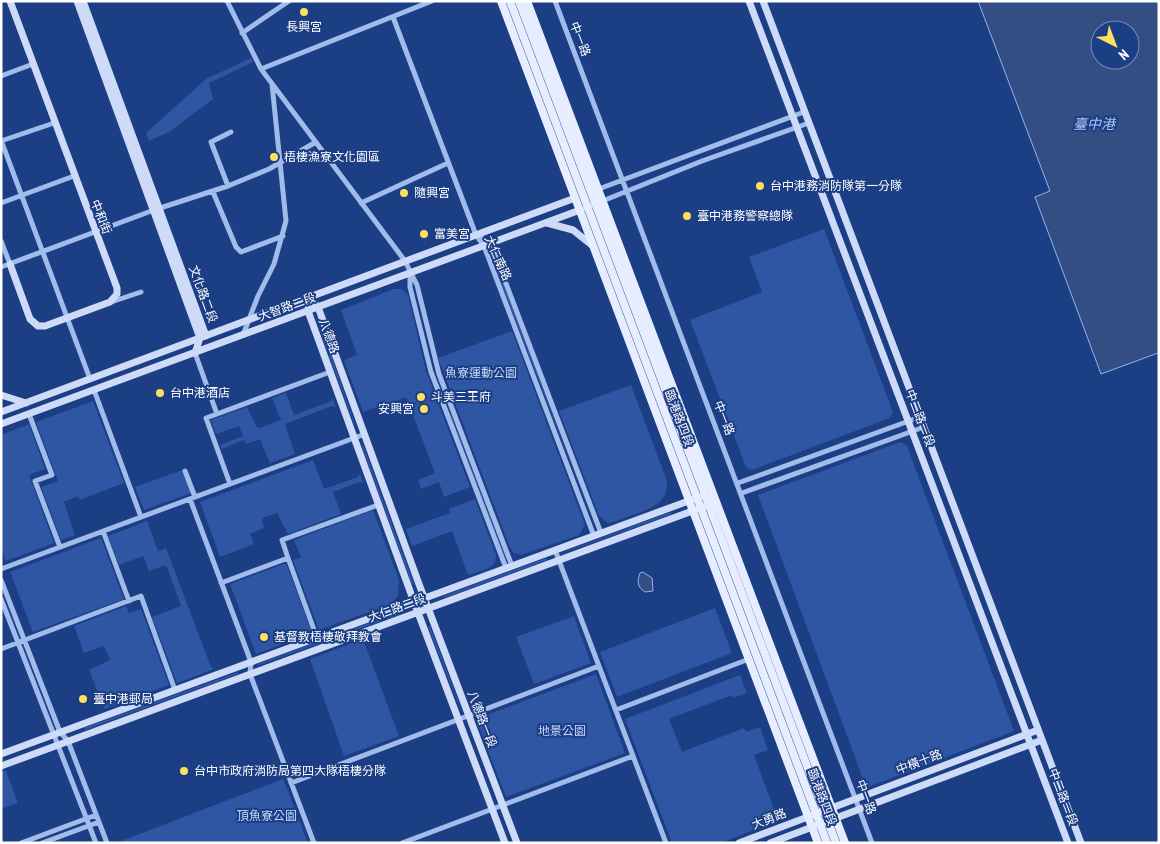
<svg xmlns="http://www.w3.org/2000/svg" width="1160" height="844" font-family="'PT Sans Narrow','Noto Sans TC',sans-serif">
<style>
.green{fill:#2e56a3}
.water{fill:#334e83;stroke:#94b4ee;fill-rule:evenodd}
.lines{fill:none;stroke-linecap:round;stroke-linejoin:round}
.street{stroke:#a1bbeb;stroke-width:5}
.secondary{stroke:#cddbf8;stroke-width:7}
.primary{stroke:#e6edff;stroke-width:8}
.poi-dot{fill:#fde05e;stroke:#1b3e85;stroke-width:2}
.labels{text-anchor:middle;stroke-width:4;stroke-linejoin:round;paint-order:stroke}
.poi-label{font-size:12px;fill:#fff;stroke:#1b3e85;text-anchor:start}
.street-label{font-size:12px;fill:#fff;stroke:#1b3e85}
.park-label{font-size:12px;fill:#c6d8f8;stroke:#1b3e85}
.water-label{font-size:14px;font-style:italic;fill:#adc5f3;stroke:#1b3e85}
</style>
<rect width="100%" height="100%" fill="#1b3e85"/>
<path class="green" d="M251,58l2,4 -44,21 4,16 -44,33 -20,9 -3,-8 60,-54z
M824,229l69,183 -3,6 -138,52 -6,-3 -56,-147 72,-28 -13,-35z
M494,259l100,263v1l-102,-263z
M394,289h8l6,6 18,76 44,116 -26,10 -5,-15 -18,7 -3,-9 17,-7 -29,-76 -43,15 -19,-52 13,-5 -16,-45z
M512,331l73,194 -6,10 -58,20 -7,-2 -4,-5 -72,-190z
M320,332h3l33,95 -1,-1z
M631,385l35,93c6,25 -17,31 -36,38 -7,2 -15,6 -22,7l-9,-7 -40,-105z
M286,393l8,22 37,-14 1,-3 4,10 -4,-2 -47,18 10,30 -25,9 -10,-24 -14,5 -2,-4 -22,9 -2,-4 23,-9 -4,-10 -23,8 -5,-14 36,-13 9,19 3,2 22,-8 -9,-22z
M93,401l31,82 -44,17 -2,-4 -14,6 11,33 -14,5 -20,-53 17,-6 -22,-59z
M450,415h1l54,141h-1z
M29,424l16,45 -16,6 25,68 -48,18 -5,-13v-113z
M900,442l7,4 107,285 -146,56h-2l-108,-292z
M363,445l51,139 -2,1 -50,-138z
M313,460l11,29 34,-12 2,-4 3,10 -3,-1 -27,10 8,22 -53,20 -11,-21 -14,5 -1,3 2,7 -14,6 4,10 -34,13 -20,-55z
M182,470l9,23 -47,17 -9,-23z
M475,499l21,56c1,14 -16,16 -28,20l-16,-44 -40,15 -6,-17 44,-16 -1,-4z
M373,510l26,70 -1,16 -9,9 -70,25 -26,-70 8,-3 -7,-17z
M671,512l1,2 -106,38 1,-1z
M147,521l11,30 8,-3 45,119 3,2 -37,14 -25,-66 29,-11 -14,-39 -4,-1 -14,5 -6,-15 -24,9 -11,-29z
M101,538l23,61 -91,33 -23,-60z
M546,558l1,2 -103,38v-2z
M286,563l26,70 -56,21 -26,-70z
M126,606l3,7 12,-4 28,76 -65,24 -15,-39 21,-10 -6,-14 -20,7 -10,-27z
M715,608l17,45 -115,44 -17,-45z
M397,613l1,2 -141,51 1,-2z
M574,616l17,47 -57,21 -18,-47z
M430,626l31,83v2l-33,-84z
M363,639l36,97 -55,20 -34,-97z
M238,672v2l-153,56 -1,-2z
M596,674l29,79 -119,44 -30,-78z
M740,675l7,18 -14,5 -1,-3 -63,24 13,33 62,-24 2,4 14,-5 8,23 -14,5 24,65 -57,23h-49l-47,-124z
M6,771l12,32 -17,6v-37z
M283,779l25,64h-192z"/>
<path class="water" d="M978,1h181v354l-1,-2 -57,21 -66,-177 15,-6zM1100,30h30v30h-30z
M643,572l9,6 1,13 -8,1c-8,-5 -8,-11 -5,-19z"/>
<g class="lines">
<path class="street" d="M227,1l34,68 144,192 12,24 22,89 73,192
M555,1l317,842
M393,17l83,218 8,11 110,290
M242,33l47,-32
M261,69l171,-68
M1,76l32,-12
M1,140l89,239
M1,141l53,-18
M228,186l-17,-44 20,-10
M596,190l208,-78
M213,192l23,55 5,5 42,-16
M1,203l73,-27
M361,203l87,-40
M585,208l117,-47 107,-38
M478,236l13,8 110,289
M1,241l9,23
M1,267l153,-57 74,-24 41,-17 47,-27
M410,274v13l21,85 75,196
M111,302l30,-10
M243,335l15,-39 16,-32 12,-43 -14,-137
M195,353l22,61 -11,4 24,66
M94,390l47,127
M29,414l23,61 -17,6 25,66
M217,414l113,-42
M185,471l10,26
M738,483l182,-66
M742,493l182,-66
M190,499l61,163 -1,12 64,169
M103,531l26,70
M555,550l111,293
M288,558l29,80
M1,569l364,-135
M1,580l59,152 8,9 39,102
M221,583l67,-25 -6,-18 96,-35
M1,599l95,244
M1,649l140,-53 34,94
M616,710l133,-51
M291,783l308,-117
M21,843l75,-28
M42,843l57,-21
M402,843l231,-87"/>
<path class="secondary" d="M77,1l123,337 -5,15
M83,1l123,335
M749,1l319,842
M763,1l318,842
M547,223l26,7 20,16
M10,264l20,55 8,7h7l65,-24 7,-8v-6l-107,-287
M309,297l9,10 101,277 98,259
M309,297l-1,14 106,291 91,241
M1,395l25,8
M1,412l574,-214
M1,424l579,-214
M1,754l701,-258
M1,766l713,-263
M739,843l299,-113
M770,843l272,-103"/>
<path class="primary" d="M501,1l317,842
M510,1l317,842
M519,1l317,842
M527,1l318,842"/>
</g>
<g class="poi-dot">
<circle cx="304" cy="12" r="5"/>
<circle cx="274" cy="157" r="5"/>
<circle cx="760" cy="186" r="5"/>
<circle cx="404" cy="193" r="5"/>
<circle cx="687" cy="216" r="5"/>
<circle cx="424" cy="234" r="5"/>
<circle cx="160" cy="393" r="5"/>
<circle cx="421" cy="397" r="5"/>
<circle cx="424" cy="409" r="5"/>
<circle cx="264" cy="637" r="5"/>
<circle cx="83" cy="699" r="5"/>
<circle cx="184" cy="771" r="5"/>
</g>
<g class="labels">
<g class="poi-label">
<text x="304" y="31" text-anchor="middle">長興宮</text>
<text x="284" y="161">梧棲漁寮文化園區</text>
<text x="770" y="190">台中港務消防隊第一分隊</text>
<text x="414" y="197">隨興宮</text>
<text x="697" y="220">臺中港務警察總隊</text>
<text x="434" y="238">富美宮</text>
<text x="170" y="397">台中港酒店</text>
<text x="431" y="401">斗美三王府</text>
<text x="414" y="413" text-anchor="end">安興宮</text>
<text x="274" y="641">基督教梧棲敬拜教會</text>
<text x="93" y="703">臺中港郵局</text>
<text x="194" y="775">台中市政府消防局第四大隊梧棲分隊</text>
</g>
<g class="street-label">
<text transform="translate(580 39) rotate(69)" y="4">中一路</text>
<text transform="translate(101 217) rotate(68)" y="4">中和街</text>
<text transform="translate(498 258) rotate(66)" y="4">大仁南路</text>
<text transform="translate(203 294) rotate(70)" y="4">文化路二段</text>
<text transform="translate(287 307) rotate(-20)" y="4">大智路二段</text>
<text transform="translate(329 336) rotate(70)" y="4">八德路</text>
<text transform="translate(679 418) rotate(69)" y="4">臨港路四段</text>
<text transform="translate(724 418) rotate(69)" y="4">中一路</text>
<text transform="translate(920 418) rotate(69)" y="4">中二路一段</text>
<text transform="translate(397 608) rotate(-20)" y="4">大仁路二段</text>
<text transform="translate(482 719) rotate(69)" y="4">八德路一段</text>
<text transform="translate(919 762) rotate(-21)" y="4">中橫十路</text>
<text transform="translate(822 797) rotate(69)" y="4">臨港路四段</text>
<text transform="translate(866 797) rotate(70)" y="4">中一路</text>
<text transform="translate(1063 797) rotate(69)" y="4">中二路一段</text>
<text transform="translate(769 819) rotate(-21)" y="4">大勇路</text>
</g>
<g class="park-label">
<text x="481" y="377">魚寮運動公園</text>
<text x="562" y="735">地景公園</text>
<text x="267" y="820">頂魚寮公園</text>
</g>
<g class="water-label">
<text x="1094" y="129">臺中港</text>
</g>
</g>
<rect width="1160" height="844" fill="none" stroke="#ffffff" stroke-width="5"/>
<g transform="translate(1115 45) rotate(138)"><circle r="24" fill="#1b3e85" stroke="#768bb6"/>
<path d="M0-4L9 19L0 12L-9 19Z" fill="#fde05e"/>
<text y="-8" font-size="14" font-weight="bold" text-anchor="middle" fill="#ffffff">N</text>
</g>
</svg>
